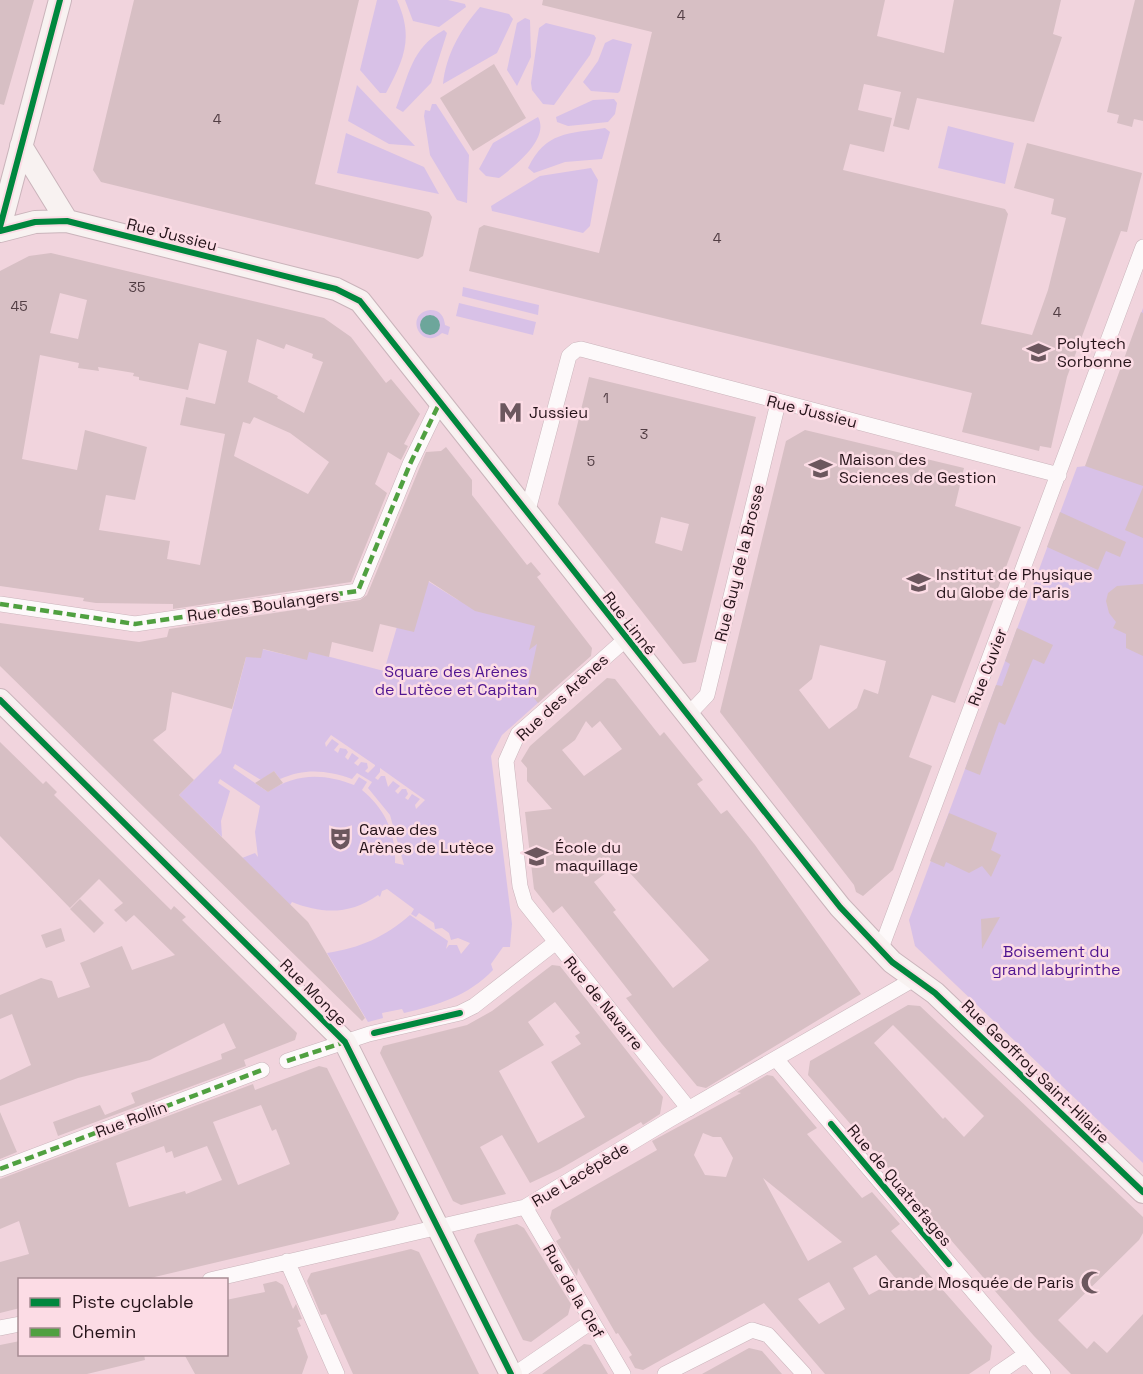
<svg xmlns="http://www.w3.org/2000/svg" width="1143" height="1374" font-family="'Space Grotesk',sans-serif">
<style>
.green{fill:#d8c1e7;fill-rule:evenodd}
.water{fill:#6da69b}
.building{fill:#d7bfc4;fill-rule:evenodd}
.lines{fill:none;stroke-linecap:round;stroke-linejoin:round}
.street-casing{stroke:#cab4bb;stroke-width:16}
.secondary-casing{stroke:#cab4bb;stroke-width:24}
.street{stroke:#fdf9fa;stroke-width:15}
.secondary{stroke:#f8f2f1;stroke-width:22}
.quiet{stroke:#50a040;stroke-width:4.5;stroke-dasharray:9 4.5;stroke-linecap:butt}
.cycleway-casing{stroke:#fcdce5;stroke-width:10}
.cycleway{stroke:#00873e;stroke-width:6}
.labels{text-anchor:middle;stroke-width:5;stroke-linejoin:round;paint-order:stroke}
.number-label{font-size:14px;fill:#523e44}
.street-label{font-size:16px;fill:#251319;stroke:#fcdce5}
.poi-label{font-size:16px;fill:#251319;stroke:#fcdce5;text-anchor:start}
.park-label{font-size:16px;fill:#4f1591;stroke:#fcdce5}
</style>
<rect width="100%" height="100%" fill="#f1d4dd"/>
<path class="green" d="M377,0h20c17,38 7,59 -11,93h-6l-20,-23z
M405,0h43l17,4 1,3 -27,20 -26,-6z
M480,7l29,7 4,5 -16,34 -54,31c3,-30 18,-55 37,-77z
M525,18l5,2 1,37 -14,29 -10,-16 10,-47z
M546,23l48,12 2,3 -6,17 -36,50 -11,-1 -11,-14 -1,-7 8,-55z
M444,30l3,3 -16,50 -28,29 -7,-4c13,-33 15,-60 48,-78z
M613,39l19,5 -12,47 -2,2 -27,-2 -8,-9 15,-21 7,-18z
M357,85l58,61 -26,-2 -41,-23z
M614,99l3,4 -2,11 -7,8 -40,4 -11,-4 -1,-5 37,-17z
M432,104h4l33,51 -2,48 -10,-3 -27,-45 -6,-39 1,-6 5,1z
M538,117c12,22 -23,49 -39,61l-13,-2 -7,-7 14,-26z
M948,126l66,17 -9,41 -67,-16z
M605,128l5,4 -8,27 -37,3 -31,11 -6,-5c18,-37 40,-34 77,-40z
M346,133l78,34 15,27 -102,-21z
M591,168l7,12 -8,46 -7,7 -91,-22 -1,-5 49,-30z
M463,287l76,18 -1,10 -76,-19z
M459,303l77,19 -3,13 -77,-19z
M1143,308v855l-228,-217 -6,-26 168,-453 9,-1z
M430,310c10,0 14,6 15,15l5,2 -2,8 -6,-2c-21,19 -39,-19 -12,-23z
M413,572l45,28 111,19 -32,41 22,24 -57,51 -11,21 21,168 -2,23h-7l-12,17 2,6c-25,26 -55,35 -89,43l-2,-4 -20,4 1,5 -15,4 -41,-69c33,-5 58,-16 83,-38l38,26 -2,8 3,-4h8l4,9 9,-11 -12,-5 -7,2 -2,-7 -7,-5 -7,1 -1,-6 -15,-10 -3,4 -5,-3 3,-5 -27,-20 -5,2 -2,6 -2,-2c-28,20 -56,19 -86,7l-2,3 -48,-47 13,-5 3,4 -3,-25 5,-26 -40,-27 -2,4 12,8 -9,30 1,16 -43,-42 42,-42 28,-107 42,10 1,-9 92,24zM331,735l44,30v1l-7,7 -3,-2 3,-3 -1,-5 -6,-1 -3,4 -4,-3 5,-5 -7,-5 -4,7 -3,-3 3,-5 -2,-3 -6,-1 -2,5 -4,-3 5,-6 -7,-5 -6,8 -1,-4zM235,764l26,16 13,-9 6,8c25,-11 47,-9 72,0l5,-6 15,9 -4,6 22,27 14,50 -9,-2c1,-30 -10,-54 -33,-73l5,-8 -8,-5 -5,8c-30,-12 -59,-12 -86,7l-35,-24zM380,768l45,32 -9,9 -1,-4 5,-6 -8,-5 -4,6 -3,-2 3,-4 -2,-5h-4l-4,5 -3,-3 5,-5 -7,-5 -5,6 -3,-11h-4l-3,4 -3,-2 5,-6z"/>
<path class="water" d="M420 325a10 10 0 1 1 20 0a10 10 0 1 1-20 0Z"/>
<path class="building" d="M0,0h34l-30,105 -4,-1z
M134,0h225l-44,184 114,28 3,5 -9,39 -5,3 -317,-77 -8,-12z
M543,0h342l-8,36 67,17 10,-53h107l-8,34 9,3 -28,85 -117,-24 -8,32 -16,-4 8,-34 -37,-8 -6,26 34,8 -8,34 -34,-8 -7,26 162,39 3,5 -27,110 51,11 16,-45 18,-72 -15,-4 3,-15 -40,-11 13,-45 115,30 -15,59 -6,-1 -54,146 -16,71 -11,-2 -1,5 -77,-19 10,-39 -503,-122 10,-43 5,-3 115,28 53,-221 -110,-27z
M1135,0h8v121l-9,-2 -2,8 -15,-4 2,-8 -12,-3z
M494,64l32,54 -53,33 -33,-53z
M51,253l273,65 27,19 35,46 5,-4 29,35 -16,30 4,2 -7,14 -13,-8 -13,32 12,9 -36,89 -178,27v-5l-77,-1 -13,-2 1,-3 -84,-12v-315l29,-15zM60,293l27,7 -9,39 -28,-6zM257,339l27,10 2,-5 27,10 -1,4 11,4 -19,51 -27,-15 1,-2 -30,-14zM199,343l28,8 -12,53 -29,-7 -6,28 45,9 -25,131 -33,-6 3,-18 -71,-11 7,-35 29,5 12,-53 -62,-17 -8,40 -55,-11 18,-104 39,8 -1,5 21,3 -1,-4 36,6 -1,3 6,1v3l49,10zM254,417l36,16 39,29 -21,32 -74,-38 9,-34 7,2z
M1141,312l2,1v173l-58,-20z
M589,377l167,40 -60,245 -13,2 -125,-160zM661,517l28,7 -7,27 -27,-8z
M805,430l159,38 -9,38 66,21 -66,176 -23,-8 -23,62 23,9 -39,104 -30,26 -7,-4 -2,-7 -134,-173 66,-271zM820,645l66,16 -8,33 -14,-5 -7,19 -28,21 -30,-39 13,-11z
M446,447l26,33v15l55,70 4,-3 10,12 -4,3 55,71 -1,8 -53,47 -11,-13 10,-46 -8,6 6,-24 -60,-15 -46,-30 -15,51 -34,-8 -7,28 -41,-10 -3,15 -20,-5 -2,8 -44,-11 -2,9 -15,-1 -14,52 -60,-17 -6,38 -13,10 41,40 -15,15 129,127 57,96 -3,3 -362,-355v-43l139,19 28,-5 2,-8 191,-29 7,-5 59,-143 15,-1z
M1143,487v51l-18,-8z
M1060,512l66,30 -6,15 -14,-6 -8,19 -51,-23z
M1143,584v72l-17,-8v-14l-13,-6 3,-6 -7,-9 -3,-12 2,-8 9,-7z
M1017,628l36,17 -9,19 -11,-5 -28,66 -6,-3 -19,53 -15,-6 31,-84 6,1 8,-22 -5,-3z
M607,678l8,1 45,57 4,-4 39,48 -6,4 24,30 6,-4 28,35 106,149 -155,94 -9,-2 -35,-42 -36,-46 6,-3 -70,-89 -9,7 -19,-24 -9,-77 27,-3 -25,-28v-13l-6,-7 9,-15zM586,721l6,7 8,-7 22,28 -38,27 -22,-26 13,-10zM620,862l89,98 -36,28 -60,-76 3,-2 -22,-28z
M0,742l43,42 3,-3 11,11 -3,3 117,115 3,-4 12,11 -4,3 115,113 -2,7 -51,20 2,6 -188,70 -5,-14 47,-17 5,10 30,-12 -4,-10 91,-34 -1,-5 15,-6 -12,-25 -74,37 -72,18 -78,28v-26l31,-15 -19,-51 -12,5v-24l41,-17 11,3 6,17 32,-11 -10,-24 42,-17 10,24 43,-15 -41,-40 -8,7 -12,-12 9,-7 -24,-24 -29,29 -70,-72z
M274,771l9,12 -15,9 -13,-9z
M949,813l48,20 -6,17 10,5 -10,22 -9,-11 -13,7 -23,-11 -2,5 -14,-6z
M80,899l24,24 -10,10 -24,-24z
M1000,917l-18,32 -1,-30z
M61,928l4,13 -19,7 -5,-13z
M552,965l8,1 103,131 -3,17 -17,11 -2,-3 -81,47 -30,14 -28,-48 -22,12 26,47 -45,11 -8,-4 -73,-148 3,-7 84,-21 25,-14zM555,1002l25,31 -5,3 6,8 -30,18 34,55 -47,26 -39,-72 45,-26 -16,-23z
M908,1005l12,1 223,211v16l-4,7 -81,80 29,29 7,-8 13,12 36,-39v60h-72l-37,-38 -226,-261 2,-14zM893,1025l91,91 -20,21 -19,-20 -2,2 -69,-76z
M319,1066l8,2 72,145 -4,7 -253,60h-122v28l-20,5v-51l29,-8 -10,-33 -19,8v-50l253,-95 2,6zM261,1105l11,26 4,-2 14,35 -52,21 -25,-63zM164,1146l2,7 6,-2 2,7 33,-12 15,34 -36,14 -1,-3 -56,16 -13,-44z
M767,1075l6,1 44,52 -10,6 55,64 10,-6 28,32 -9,7 101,115 -2,14 -21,14h-144l-61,-71 -121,67 -8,-2 -6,-11 3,-2 -14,-22 -2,1 -38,-66 -1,8 -21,-35 5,-3 -11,-20 2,-8 105,-60 -5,-9 89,-48 -4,-1zM703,1133l10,4h8l12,21 -7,19 -21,-2 -11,-20zM763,1178l79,64 -34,19zM876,1255l21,25 -28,15 -16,-27zM829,1282l16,27 -26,15 -21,-25z
M0,1112l17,40 -17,7z
M517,1224l7,4 47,76 -3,11 -37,27 -8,-2 -49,-99 3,-7z
M411,1249l8,3 60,122h-126l-27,-60 -5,1 -14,-34 4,-8z
M276,1281l7,4 10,24 3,-5 6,15 -4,1 3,6 -4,2 11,29 -6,17h-107l-11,-20h42v-54l39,-8 -2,-8z
M20,1341v13h124l1,6 -58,14h-87v-29z
M584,1344l7,1 17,29h-66z
M749,1348l13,3 20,23h-80z"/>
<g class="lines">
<defs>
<path id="street" d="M527,514l42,-158 7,-6 5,-1 478,126
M0,604l135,20 223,-33 52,-127 30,-62
M626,639l-108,95 -12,27 14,125 5,17 164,206
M687,716l20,-21 71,-292
M880,951l263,-704
M776,1059l267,315
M287,1061l82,-27 91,-21 14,-7 82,-64
M0,1169l262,-99
M525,1207l98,167
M287,1261l50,113
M210,1280l315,-73 144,-87 245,-141
M0,1328l20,-4
M515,1374l76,-52
M665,1374l87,-44 16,5 36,39
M997,1374l29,-20"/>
<path id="secondary" d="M21,146l46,75
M0,227l60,-227
M0,231l35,-9 32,-1 269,68 24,12 480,606 52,55 43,31 208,199
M0,700l345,342 166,332"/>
</defs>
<use href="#street" class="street-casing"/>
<use href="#secondary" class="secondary-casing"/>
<use href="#street" class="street"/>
<use href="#secondary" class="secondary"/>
<path class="quiet" d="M0,604l135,20 223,-33 52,-127 30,-62
M287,1061l58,-19
M0,1169l262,-99"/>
<defs>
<path id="cycleway" d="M0,227l60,-227
M0,231l35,-9 32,-1 269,68 24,12 480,606 52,55 43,31 208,199
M0,700l345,342 166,332
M374,1033l86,-20
M831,1124l118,140"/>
</defs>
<use href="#cycleway" class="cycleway-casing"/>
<use href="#cycleway" class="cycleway"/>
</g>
<defs>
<symbol id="university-bare" viewBox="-9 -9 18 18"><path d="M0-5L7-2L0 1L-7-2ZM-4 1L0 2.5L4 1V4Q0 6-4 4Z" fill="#6c575e" stroke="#fcdce5" stroke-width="2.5" paint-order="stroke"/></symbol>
<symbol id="metro-bare" viewBox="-9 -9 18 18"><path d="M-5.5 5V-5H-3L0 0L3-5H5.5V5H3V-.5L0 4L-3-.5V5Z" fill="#6c575e" stroke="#fcdce5" stroke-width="2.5" paint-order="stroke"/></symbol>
<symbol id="theatre-bare" viewBox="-9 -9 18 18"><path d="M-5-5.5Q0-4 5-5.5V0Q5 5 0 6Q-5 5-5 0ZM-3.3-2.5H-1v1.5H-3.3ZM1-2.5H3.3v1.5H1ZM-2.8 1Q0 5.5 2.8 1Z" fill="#6c575e" stroke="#fcdce5" stroke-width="2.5" paint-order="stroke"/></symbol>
<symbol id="mosque-bare" viewBox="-9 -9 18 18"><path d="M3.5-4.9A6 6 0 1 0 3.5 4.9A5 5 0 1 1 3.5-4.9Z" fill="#6c575e" stroke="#fcdce5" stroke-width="2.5" paint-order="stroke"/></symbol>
</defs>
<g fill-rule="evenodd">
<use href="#university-bare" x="1022" y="336" width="33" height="33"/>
<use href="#metro-bare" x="494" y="396" width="33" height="33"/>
<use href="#university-bare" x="804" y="452" width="33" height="33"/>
<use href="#university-bare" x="902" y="566" width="33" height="33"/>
<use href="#theatre-bare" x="324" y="822" width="33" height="33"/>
<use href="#university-bare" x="520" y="840" width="33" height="33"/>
<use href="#mosque-bare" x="1076" y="1266" width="33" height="33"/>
</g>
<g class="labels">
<g class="number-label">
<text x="681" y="20">4</text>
<text x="217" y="124">4</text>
<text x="717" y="243">4</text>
<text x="137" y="292">35</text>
<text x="19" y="311">45</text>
<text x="1057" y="317">4</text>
<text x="606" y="403">1</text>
<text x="644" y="439">3</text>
<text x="591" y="466">5</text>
</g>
<g class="street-label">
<text transform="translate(172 234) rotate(14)" y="6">Rue Jussieu</text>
<text transform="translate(812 411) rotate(14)" y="6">Rue Jussieu</text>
<text transform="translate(739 563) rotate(-76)" y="6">Rue Guy de la Brosse</text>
<text transform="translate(263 605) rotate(-8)" y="6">Rue des Boulangers</text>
<text transform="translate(630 623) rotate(52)" y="6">Rue Linné</text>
<text transform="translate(987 667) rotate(-69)" y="6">Rue Cuvier</text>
<text transform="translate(562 697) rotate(-43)" y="6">Rue des Arènes</text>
<text transform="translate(314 992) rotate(45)" y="6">Rue Monge</text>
<text transform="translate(604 1003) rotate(51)" y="6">Rue de Navarre</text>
<text transform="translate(1036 1071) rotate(44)" y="6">Rue Geoffroy Saint-Hilaire</text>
<text transform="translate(131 1119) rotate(-21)" y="6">Rue Rollin</text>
<text transform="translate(580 1174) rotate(-31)" y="6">Rue Lacépède</text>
<text transform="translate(900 1185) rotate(50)" y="6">Rue de Quatrefages</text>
<text transform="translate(574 1291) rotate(60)" y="6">Rue de la Clef</text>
</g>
<g class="poi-label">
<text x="1057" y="349">Polytech<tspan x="1057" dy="18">Sorbonne</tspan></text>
<text x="529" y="418">Jussieu</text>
<text x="839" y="465">Maison des<tspan x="839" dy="18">Sciences de Gestion</tspan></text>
<text x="936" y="580">Institut de Physique<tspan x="936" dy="18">du Globe de Paris</tspan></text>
<text x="359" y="835">Cavae des<tspan x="359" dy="18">Arènes de Lutèce</tspan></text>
<text x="555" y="853">École du<tspan x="555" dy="18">maquillage</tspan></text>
<text x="1074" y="1288" text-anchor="end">Grande Mosquée de Paris</text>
</g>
<g class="park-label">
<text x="456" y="677">Square des Arènes<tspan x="456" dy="18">de Lutèce et Capitan</tspan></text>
<text x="1056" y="957">Boisement du<tspan x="1056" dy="18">grand labyrinthe</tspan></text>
</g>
</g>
<rect x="18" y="1278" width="210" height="78" fill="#fcdce5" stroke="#a68c93" stroke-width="1.5"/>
<rect x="30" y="1298" width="30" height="9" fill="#00873e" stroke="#a68c93" stroke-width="1.5"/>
<text x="72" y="1308" font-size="18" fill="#251319">Piste cyclable</text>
<rect x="30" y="1328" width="30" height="9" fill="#50a040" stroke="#a68c93" stroke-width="1.5"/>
<text x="72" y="1338" font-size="18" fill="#251319">Chemin</text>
</svg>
